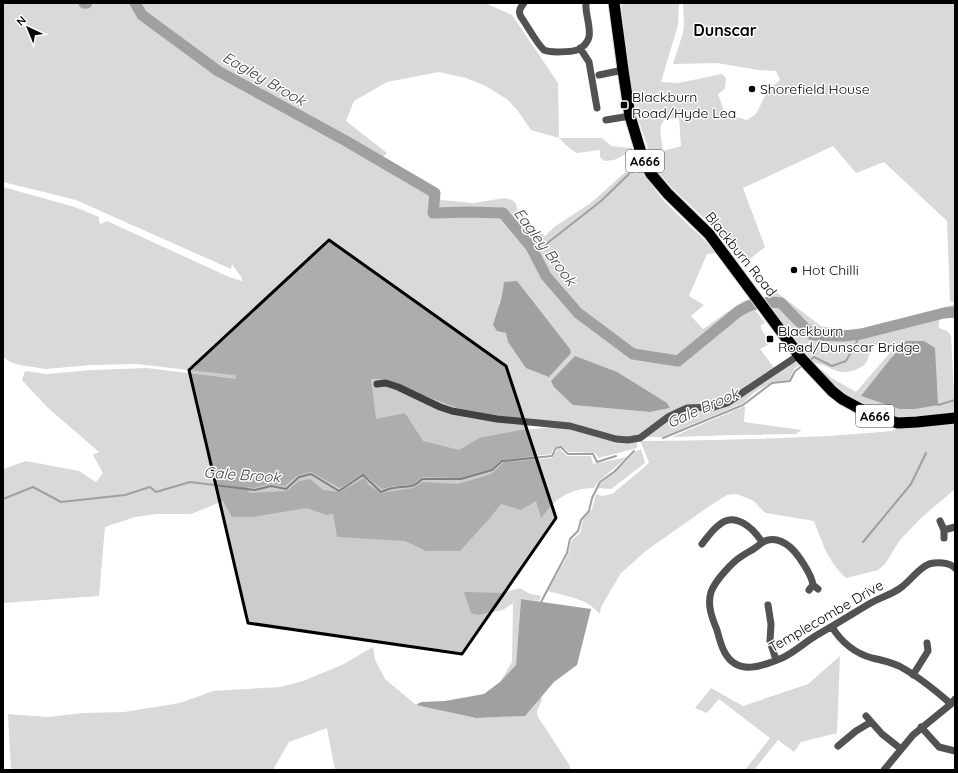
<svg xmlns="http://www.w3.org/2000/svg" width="958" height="773" font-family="Quicksand,sans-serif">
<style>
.green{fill:#d9d9d9;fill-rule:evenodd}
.water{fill:#a0a0a0}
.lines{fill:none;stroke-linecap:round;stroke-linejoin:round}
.stream{stroke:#a0a0a0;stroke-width:2}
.river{stroke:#a0a0a0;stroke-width:11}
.trunk-casing{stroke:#dbdbdb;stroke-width:13}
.minor{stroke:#525252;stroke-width:7}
.trunk{stroke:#000;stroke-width:11}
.marked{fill:#000;fill-opacity:0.2;stroke:#000;stroke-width:3;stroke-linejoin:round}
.poi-dot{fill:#000;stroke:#fff;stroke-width:1.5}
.labels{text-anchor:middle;stroke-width:3;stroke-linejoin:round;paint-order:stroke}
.shield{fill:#fff;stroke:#4c4c4c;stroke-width:1}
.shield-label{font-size:13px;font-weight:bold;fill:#000}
.poi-label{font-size:14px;fill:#000;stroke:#fff;text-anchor:start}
.street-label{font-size:14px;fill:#000;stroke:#fff}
.water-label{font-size:15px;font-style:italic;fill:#414141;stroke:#fff}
.quarter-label{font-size:16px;font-weight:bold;fill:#000;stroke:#fff}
</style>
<rect width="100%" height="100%" fill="#fff"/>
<path class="green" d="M3,3h482l27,12 46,68 1,55h43l9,8 21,2v3l-18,9 -10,1 -4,-4v-7l-23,3 -8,-5 -10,-10 -28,-8 -13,-19 -10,-11 -22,-14 -20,-8 -27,-6 -52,10 -33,19 -8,20 41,32 -6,6 16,10h4l36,22 4,9 33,3 30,-5 8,2 4,4 4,14 25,18 9,-9 38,-25 38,-34 5,6 6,-5c10,15 20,30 33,42 14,14 29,26 42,42l-9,1 -18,42 15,9 -13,11 12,13 40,-28 7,-2 6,12 9,12 -4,2v4l10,14 -11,6 15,20 -49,32 -11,4 -28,1 -46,30 -11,2 -169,-29 -52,-19 -30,-11h-8l5,40 29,-6 18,28 36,9 20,-12 42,-8 35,-3 16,2 65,12v7l-38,10 -4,-5 -26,-1 -7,-6 -7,1 -4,7 -50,6 -10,9 -30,9 -39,-1 -10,8 -18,1 -12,3 -19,-15 -23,14 -29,-16 -13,3 -13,11 -14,-2 -17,4 -6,-1 1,6 38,-2 12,-10 11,-2 13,11 17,2 24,-14 5,7 12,8 32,-5 10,-6 35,2 33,-10 13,-12 48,-4 6,-9h2l7,7h24l2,8 34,-7 -28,24 -5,7c-26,1 -38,10 -53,30l-5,-17 -15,9 -20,-6 -11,14 -30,33h-34l-21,-10 -68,-4 -4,-23 -7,1 -19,-7 -55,9h-20l-9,-16 -32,13h-34l-22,3 -30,10 -6,69 -96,7v-134l23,-8 53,10 17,11 7,-9 -10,-18 6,-3 -52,-45 -25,-27 3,-9 22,3 46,-4 54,-2 89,11 -1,-5 -2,1 -96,-11 -45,1 -47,4 -25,-4 -10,-3 -7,-5v-170l72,20 24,10v5l2,2 6,-3 122,56 13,4v-3l-10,-14 -1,5 -155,-69 -73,-18zM503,293l11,57 -6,-8 -2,-9 -9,-3 2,-27zM573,405l97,3 -20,4z
M621,3h58l-1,22 -17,57 17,1 44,-9 4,4 -1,11 -7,5 7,20 22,6 9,-6 12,-24 12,-10 -4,-9 -17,-1 -42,-7 -44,1 10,-31 1,-8 -1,-22h272v300l-5,-2 -3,-80 -63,-59 -28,11 -23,-27 -90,42 22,59 -20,16 -33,-37 -39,-37 -14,-16 -9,-19 -12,-35 -8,-38zM679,118l2,28 -18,5c-1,-10 -6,-25 2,-32z
M765,290l10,1 46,35 38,6 -16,2 -29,-1 -31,-32 -14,-3z
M955,304v5l-11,1 -54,14z
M769,306h12l30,33 42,-1 86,-21v11l8,3 4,4 4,78 -44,7 -34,-6 -26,-16 -19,-15 -12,-13 1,-1 9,8 26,15 39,-45 -14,-6c-5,3 -8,6 -11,11 -2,5 -2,10 -7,14 -3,2 -8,4 -11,5 -17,5 -25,-8 -39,-8zM906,341l-7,68 -37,-13 29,-38z
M795,362l4,3 -5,4 -5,11 -17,2 -17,10 -12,11 -81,34h-18l25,-19 18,-7 24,-2z
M745,406l-1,16 58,8 -7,4 -61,1 -62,2z
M955,421v68l-34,29 -21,22 -15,24 -7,6 -32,8c-19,-18 -23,-34 -32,-57l-48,-8 -3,-2 -9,-10 -17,-7 -10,1 -16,10 -64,45 -26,23 -20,34 -1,7c-14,-16 -32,-17 -52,-23l20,-36 4,-15 8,-7 3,-13 9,-11 4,-15 6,2 10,-2 35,-29 2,-3 -9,-21c84,-1 168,-2 252,-10l8,-6z
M641,449l4,14 -34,26 -13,-1 3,-5 26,-22 8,-9z
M520,588l10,6 11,2 -2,5 -18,-2 -5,66 -16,17 12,-20 1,-59 -10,7 -25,5 -7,-2 -7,-21 39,1z
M373,647l2,13 10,19 31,26 60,13 48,-2 17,-19 1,3 -5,11 1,6 32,49v4h-235l-8,-42 -38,14 -15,26 1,2h-264l-3,-56 40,3 35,-4 41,-1 56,-9 33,-12 67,-4 23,-6 39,-16z
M840,656l-3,77 -36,9 -7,10 -16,-12 -24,30h-9l25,-32 -51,-39 -12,14 -12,-5 16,-20 32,18 65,-22z"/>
<path class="water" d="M517,281l53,68 1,4 -22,24 -23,-9 -18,-26 -2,-9 -9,-2 -4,-6c4,-14 10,-28 11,-43z
M906,341h18l11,7 3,57 -23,4h-16l-38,-13 30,-38z
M575,356l42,16 50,31 3,5 -20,4 -77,-7 -19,-18 -3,-6z
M521,599l70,10 -14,56 -23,17 -29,34 -49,2 -60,-13 5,-3 24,-1 39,-7 16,-12 16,-17z"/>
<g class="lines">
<path class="stream" d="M535,254l15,-13 51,-40 28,-27
M809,361l5,-4 18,9 14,-5 15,-27
M938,405l17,-5
M663,438l80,-33 29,-22 18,-2 5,-10 7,-5
M3,499l30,-12 28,15 64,-7 25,-8 6,5 34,-10 65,8 16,-4 15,3 13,-12 12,-3 28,17 24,-16 18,17c5,-2 9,-4 13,-4 12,-3 18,2 28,-9h39l31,-9 10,-9 50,-5 4,-8 5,-1 7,7h25l4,8 19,-6
M863,542l48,-58 15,-31
M541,602l26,-49 3,-14 8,-8 3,-11 8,-9 3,-13 8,-16 15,-11 19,-20"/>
<path class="river" d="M84,3h3
M135,3l7,12 76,56 128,70 89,52 -2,20 36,-1 34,1 28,34 15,29 32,37 55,41 45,7 61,-50 12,-6 20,-3 10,1 31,32 32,1 17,-2 83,-21 11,-1"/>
<defs>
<path id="trunk" d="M614,3l9,67 7,46 12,40 9,18 17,20 41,40 92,124 31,33 10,8 24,13 18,7 14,4 19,-1 38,-4"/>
</defs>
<use href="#trunk" class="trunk-casing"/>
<path class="minor" d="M524,3c-4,5 -6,8 -3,14 6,8 16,27 23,33 5,3 27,2 33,0 6,-2 11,-8 12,-13 2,-11 -4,-23 -3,-34
M580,48l9,14 8,46
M599,75l24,-5
M606,120l24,-4
M377,384l9,-1 12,4 42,20 12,4 45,8 73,7 46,13 12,1 12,-2 28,-21 19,-9 27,-1 13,-4 72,-48
M940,521l4,9v8
M944,530l11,-3
M702,544c5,-6 10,-14 17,-19 16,-14 34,3 43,17
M813,585c-1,-10 -15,-31 -23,-38 -6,-5 -14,-9 -22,-7 -6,1 -8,5 -13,8 -4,3 -9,5 -13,8 -10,6 -27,25 -31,36 -4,13 1,26 6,38 2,8 4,16 8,23 13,23 38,13 57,5 13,-6 23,-16 35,-23 18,-10 35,-21 52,-31 10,-6 21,-9 30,-15 11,-7 18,-20 30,-25 8,-2 20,-2 26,4
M809,590l4,-5 5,4
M768,605l3,19 -1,17 6,19
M832,627c10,16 22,26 40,31 10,2 18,4 27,8 19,10 36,24 52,38
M913,675l15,-24 -1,-8
M866,716l16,18 19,15
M921,727l18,20 16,4
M838,746l18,-15 15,-9
M884,770l29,-35 38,-31 4,-5"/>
<use href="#trunk" class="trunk"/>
</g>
<path class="marked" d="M329,240l177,126 50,152 -94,136 -214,-31 -59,-253z"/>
<g class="poi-dot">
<circle cx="752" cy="89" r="4"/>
<rect x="620" y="101" width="8" height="8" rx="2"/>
<circle cx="794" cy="270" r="4"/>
<rect x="766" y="335" width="8" height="8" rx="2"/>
</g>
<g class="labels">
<g class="shield">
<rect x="626" y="150" width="38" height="22" rx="3"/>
<rect x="856" y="405" width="38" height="22" rx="3"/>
</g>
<g class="shield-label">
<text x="645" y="166">A666</text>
<text x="875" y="421">A666</text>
</g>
<g class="poi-label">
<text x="760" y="94">Shorefield House</text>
<text x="632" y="102">Blackburn<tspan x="632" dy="16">Road/Hyde Lea</tspan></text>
<text x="802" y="275">Hot Chilli</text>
<text x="778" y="336">Blackburn<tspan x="778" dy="16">Road/Dunscar Bridge</tspan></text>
</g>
<g class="street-label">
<text transform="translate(741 254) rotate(51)" y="5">Blackburn Road</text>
<text transform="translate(826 616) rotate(-30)" y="5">Templecombe Drive</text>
</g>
<g class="water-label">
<text transform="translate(264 79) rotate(30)" y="5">Eagley Brook</text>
<text transform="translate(545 247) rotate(53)" y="5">Eagley Brook</text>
<text transform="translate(703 408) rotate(-24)" y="5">Gale Brook</text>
<text transform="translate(242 475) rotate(4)" y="5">Gale Brook</text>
</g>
<g class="quarter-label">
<text x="725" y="36">Dunscar</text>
</g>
</g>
<rect width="958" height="773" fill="none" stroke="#000000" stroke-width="8"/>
<g transform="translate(28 28) rotate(316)" stroke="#ffffff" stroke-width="3" paint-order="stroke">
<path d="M0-3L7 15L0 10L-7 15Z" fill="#000000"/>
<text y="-6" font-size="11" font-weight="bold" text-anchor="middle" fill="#000000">N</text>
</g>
</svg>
